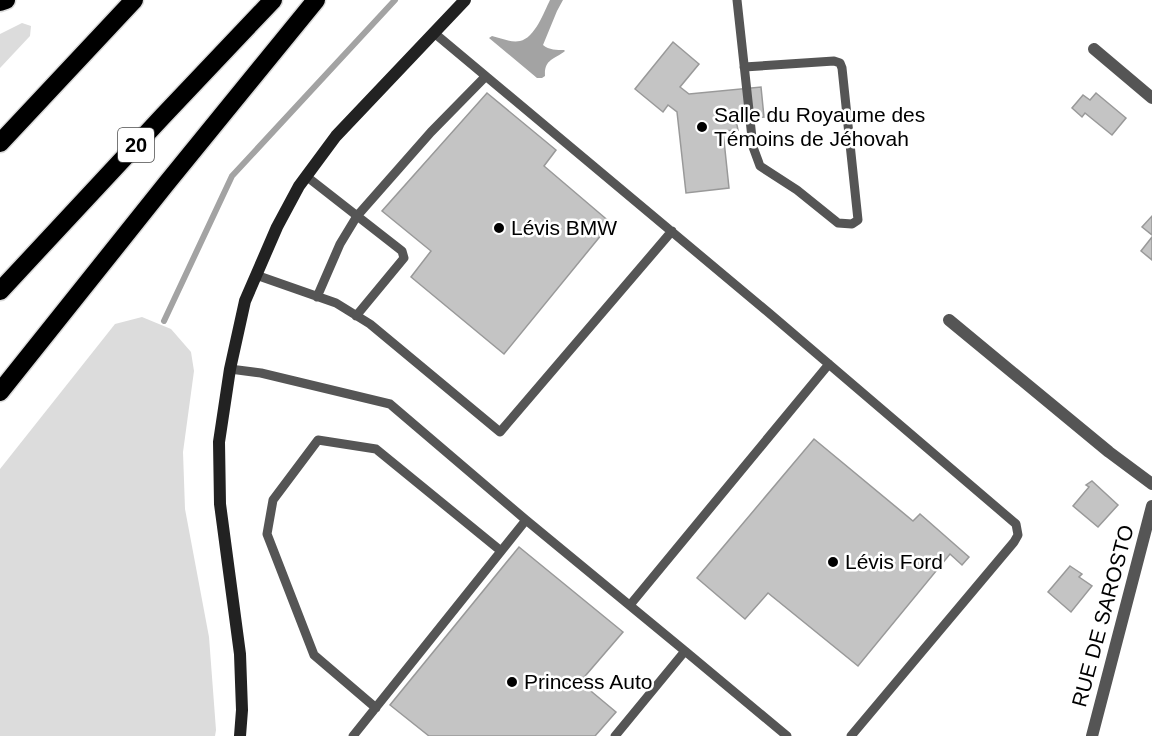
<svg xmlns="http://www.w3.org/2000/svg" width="1152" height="736" font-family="Arial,sans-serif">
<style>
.green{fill:#dcdcdc}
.water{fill:#a3a3a3}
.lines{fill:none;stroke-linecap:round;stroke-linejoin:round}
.stream{stroke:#a3a3a3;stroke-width:6}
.building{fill:#c4c4c4;stroke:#999;stroke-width:1.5}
.highway-casing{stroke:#dbdbdb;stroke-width:21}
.lane{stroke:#555;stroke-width:9}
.street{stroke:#555;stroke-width:12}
.secondary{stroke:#222;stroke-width:12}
.highway{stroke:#000;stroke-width:18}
.poi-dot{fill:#000;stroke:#fff;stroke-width:2}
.labels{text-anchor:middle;stroke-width:5;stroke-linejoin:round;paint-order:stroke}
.shield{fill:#fff;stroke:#4c4c4c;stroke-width:1.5}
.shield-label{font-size:20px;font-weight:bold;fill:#000}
.poi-label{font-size:21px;fill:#000;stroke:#fff;text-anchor:start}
.street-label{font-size:21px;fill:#000;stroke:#fff}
</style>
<rect width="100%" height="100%" fill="#fff"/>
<path class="green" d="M22,23l9,3 -1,10 -30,32v-34z
M142,317l29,12 20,23 3,19 -11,81 2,57 24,128 7,93 -1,6h-215v-267l115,-145z"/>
<path class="water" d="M550,0h13l-6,11 -14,34c6,5 14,5 21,5l1,1c-11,9 -21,8 -20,25l-3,2h-5l-48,-40 3,-2c9,2 19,7 28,5 15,-3 24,-29 30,-41z"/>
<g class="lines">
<path class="stream" d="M164,321l68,-145 163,-176"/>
</g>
<path class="building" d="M673,42l26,22 -19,23 9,7 72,-7 3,30 -28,3 2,10 -15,1 6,57 -43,5 -9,-81 -9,-7 -5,7 -28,-23z
M487,93l69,57 -12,16 67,57 -107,131 -93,-77 20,-26 -49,-40z
M1096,93l30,25 -14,17 -27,-22 -3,4 -10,-9 11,-13 7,5z
M1152,216v19l-10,-8z
M1152,237v23l-11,-9z
M814,439l99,82 7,-7 49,43 -7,8 -12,-11 -92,112 -90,-73 -23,26 -48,-41z
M1092,481l26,24 -20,22 -25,-21 16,-19 -3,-2z
M519,547l104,85 -43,50 36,30 -21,24h-166l-39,-31z
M1070,566l12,8 -3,3 13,9 -21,26 -23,-20z"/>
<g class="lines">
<defs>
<path id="highway" d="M0,2l6,-2
M0,143l134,-143
M0,291l163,-175 110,-116
M0,392l166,-208 150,-184"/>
</defs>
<use href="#highway" class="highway-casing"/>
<path class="lane" d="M737,0l16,147 7,19 37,24 41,33 14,1 6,-4 -16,-152 -2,-5 -6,-2 -90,6
M433,32l336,281 247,211 2,11 -4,7 -163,194
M306,176l96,75 2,7 -48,58
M256,275l80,28 34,21 130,108 172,-201
M317,297l23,-53 17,-28 74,-84 54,-55
M230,369l31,4 129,31 136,116 159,131 -70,85
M630,605l199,-241
M685,651l102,85
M376,708l-62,-53 -47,-121 6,-34 45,-60 58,9 125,102
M353,736l173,-216"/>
<path class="street" d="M1094,49l58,49
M949,320l160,132 43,32
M1092,736l60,-230"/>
<path class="secondary" d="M240,736l2,-26 -2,-56 -20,-150 -1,-62 11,-73 15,-68 32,-74 22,-41 37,-50 129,-136"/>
<use href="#highway" class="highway"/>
</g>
<g class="poi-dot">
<circle cx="702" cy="127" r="6"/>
<circle cx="499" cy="228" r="6"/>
<circle cx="833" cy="562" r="6"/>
<circle cx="512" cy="682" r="6"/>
</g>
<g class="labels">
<rect class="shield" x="118" y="128" width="36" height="34" rx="4.5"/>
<g class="shield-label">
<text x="136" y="152">20</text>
</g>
<g class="poi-label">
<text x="714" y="122">Salle du Royaume des<tspan x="714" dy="24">Témoins de Jéhovah</tspan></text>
<text x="511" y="235">Lévis BMW</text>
<text x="845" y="569">Lévis Ford</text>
<text x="524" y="689">Princess Auto</text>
</g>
<g class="street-label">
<text transform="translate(1103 616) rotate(-75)" y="7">RUE DE SAROSTO</text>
</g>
</g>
</svg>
